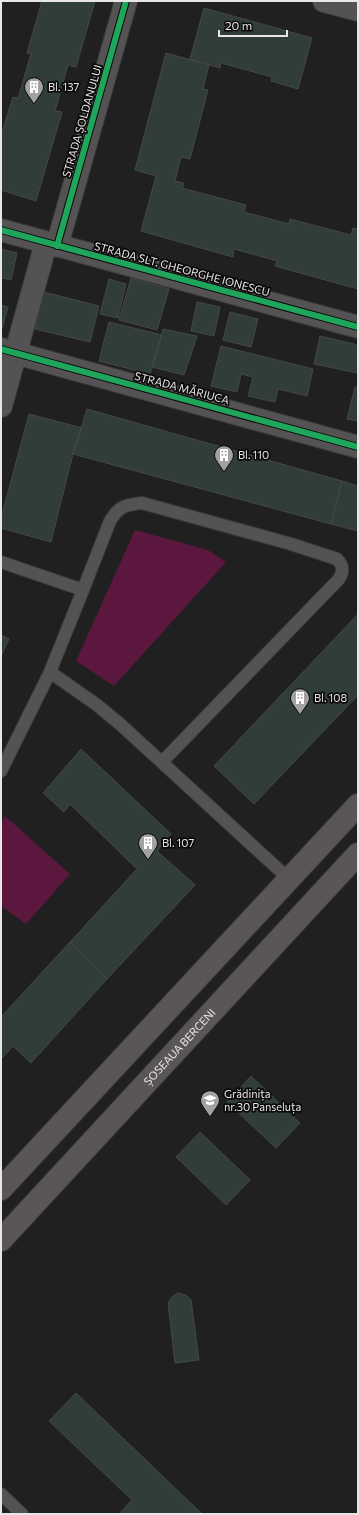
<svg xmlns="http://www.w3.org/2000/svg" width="359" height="1515" font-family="Commissioner,sans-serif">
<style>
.green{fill:#5b173e}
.building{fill:#303d39;stroke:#464746}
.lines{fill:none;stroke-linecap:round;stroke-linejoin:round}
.service-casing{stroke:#3b3a3a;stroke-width:14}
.minor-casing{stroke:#3b3a3a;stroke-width:24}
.secondary-casing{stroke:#3b3a3a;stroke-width:24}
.service{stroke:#545253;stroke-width:12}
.minor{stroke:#545253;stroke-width:22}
.secondary{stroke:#5a5657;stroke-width:22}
.cycleway-casing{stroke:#0b090a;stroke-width:8}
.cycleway{stroke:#20a55d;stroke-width:6}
.labels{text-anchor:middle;stroke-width:3.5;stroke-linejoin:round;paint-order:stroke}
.poi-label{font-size:11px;fill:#e9e6e7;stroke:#0b090a;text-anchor:start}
.street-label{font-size:11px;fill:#e9e6e7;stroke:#0b090a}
</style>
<rect width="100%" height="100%" fill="#212020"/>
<path class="green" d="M135,530l73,20 18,12 -112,124 -38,-25z
M5,816l65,58 -44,50 -25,-18v-83z"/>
<path class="building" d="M42,1h53l-19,66 -8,-2 -13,46 7,1 -26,89 -35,-11v-54l12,-39 5,1 13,-44 -4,-1z
M204,8l108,30 -14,51 -27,-8 1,-4 -51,-14 -1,5 -30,-9z
M166,53l43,12 -6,24 5,1 -18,69 -9,-2 -6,24 9,2 -2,5 64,17 -2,7 45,12 1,-5 61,16 2,-7 5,1v60l-83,-23 2,-5 -43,-12 -1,8 -92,-26 15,-55 -21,-6z
M1,249l16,4 -6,27 -10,-2v1z
M131,278l38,11 -12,41 -38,-10z
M109,279l17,5 -8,34 -18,-4z
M44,292l55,14 -9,36 -55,-13z
M197,302l23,5 -6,29 -23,-5z
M1,305l7,2 -6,22h-1z
M230,312l28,7 -7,28 -28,-7z
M109,322l53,13 -12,39 -51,-13z
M163,329l34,7 -13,39 -32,-8z
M320,336l38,9v28l-44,-9z
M221,346l92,23 -6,27 -29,-7 -3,13 -27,-6 5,-19 -12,-3 -4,18 -26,-6z
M355,387h3v34l-11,-2z
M87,409l255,72 -11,43 -258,-70z
M29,414l53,14 -9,26 -22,88 -50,-14v-10z
M342,481l16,5v45l-27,-7z
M358,614v81l-104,109 -40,-38z
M1,635l8,4 -8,17z
M81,749l90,85 -14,17 38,34 -88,94 -37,-37 67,-73 -67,-65 -6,8 -21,-19z
M70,942l37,37 -76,84 -18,-17 -12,13v-42z
M251,1076l49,47 -24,25 -49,-46z
M200,1132l50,48 -24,25 -50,-48z
M178,1293l8,2 5,5 8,60 -24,3 -7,-60 4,-6z
M76,1393l125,120v1h-82l13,-14 -83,-79z"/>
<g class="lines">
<defs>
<path id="service" d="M1,562l82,28
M50,672l47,33 23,19 169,155
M1,771l49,-99 33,-82 27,-69c9,-15 15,-16 32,-18l149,41 46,15c6,6 7,12 2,20l-177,183
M1,1494l21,20"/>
<path id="minor" d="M324,1l34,9
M1,230l357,97
M57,246l69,-245
M1,349l357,98
M1,406l45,-163"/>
<g id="secondary">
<path d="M1,1189l357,-384"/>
<path id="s1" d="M1,1240l357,-386"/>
</g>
</defs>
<use href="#service" class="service-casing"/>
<use href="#minor" class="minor-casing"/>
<use href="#secondary" class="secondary-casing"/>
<use href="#service" class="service"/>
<use href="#minor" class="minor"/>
<use href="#secondary" class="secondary"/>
<defs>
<path id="cycleway" d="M1,230l357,97
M57,246l69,-245
M1,349l357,98"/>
</defs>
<use href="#cycleway" class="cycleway-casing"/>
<use href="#cycleway" class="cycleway"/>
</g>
<defs>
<symbol id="building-pin" viewBox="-11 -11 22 30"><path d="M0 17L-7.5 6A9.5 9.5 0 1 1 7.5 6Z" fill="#a3a1a1" stroke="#0b090a"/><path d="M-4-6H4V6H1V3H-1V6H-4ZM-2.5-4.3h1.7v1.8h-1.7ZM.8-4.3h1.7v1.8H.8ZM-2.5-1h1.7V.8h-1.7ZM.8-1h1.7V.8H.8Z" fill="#fff"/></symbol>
<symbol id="school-pin" viewBox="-11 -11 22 30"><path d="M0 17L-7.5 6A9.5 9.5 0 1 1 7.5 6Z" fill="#a3a1a1" stroke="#0b090a"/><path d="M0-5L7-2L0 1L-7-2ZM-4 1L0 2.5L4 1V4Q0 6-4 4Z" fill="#fff"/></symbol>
</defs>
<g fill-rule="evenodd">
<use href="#building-pin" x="23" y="76" width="22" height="30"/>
<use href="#building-pin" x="213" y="444" width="22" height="30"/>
<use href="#building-pin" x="289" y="687" width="22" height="30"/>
<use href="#building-pin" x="137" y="832" width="22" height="30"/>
<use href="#school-pin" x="199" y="1089" width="22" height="30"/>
</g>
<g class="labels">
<g class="poi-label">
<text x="48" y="91">Bl. 137</text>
<text x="238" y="459">Bl. 110</text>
<text x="314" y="702">Bl. 108</text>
<text x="162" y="847">Bl. 107</text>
<text x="224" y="1098">Grădinița<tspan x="224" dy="13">nr.30 Panseluța</tspan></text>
</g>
<g class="street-label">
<text transform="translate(82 121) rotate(-74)" y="4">STRADA ȘOLDANULUI</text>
<text transform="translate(182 269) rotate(15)" y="4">STRADA SLT. GHEORGHE IONESCU</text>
<text transform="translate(182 388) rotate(15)" y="4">STRADA MĂRIUCA</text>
<text dy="4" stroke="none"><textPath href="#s1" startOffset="263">ȘOSEAUA BERCENI</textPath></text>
</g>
</g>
<rect width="359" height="1515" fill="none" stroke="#e9e6e7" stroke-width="4"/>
<path d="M219 30v6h68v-6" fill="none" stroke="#e9e6e7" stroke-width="2"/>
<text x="225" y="30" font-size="12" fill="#e9e6e7" stroke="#0b090a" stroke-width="3" paint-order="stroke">20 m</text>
</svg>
